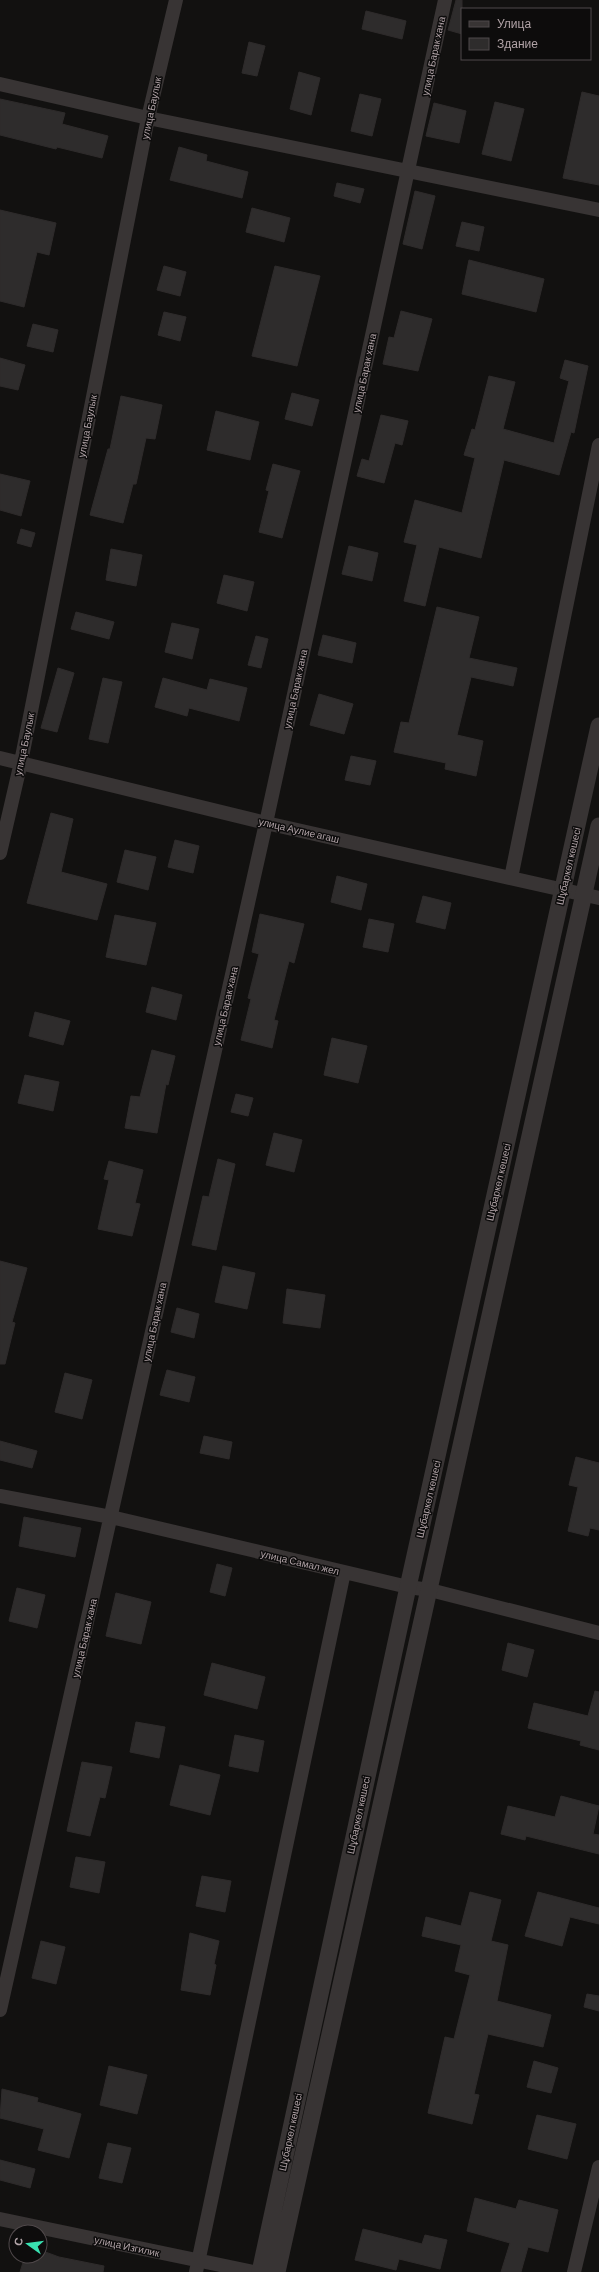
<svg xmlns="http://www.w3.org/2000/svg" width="599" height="2272" font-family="Barlow,sans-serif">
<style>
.building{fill:#2e2c2c;stroke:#2e2b2b}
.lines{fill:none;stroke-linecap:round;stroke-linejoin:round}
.minor{stroke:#383434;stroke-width:14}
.tertiary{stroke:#383434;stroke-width:17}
.labels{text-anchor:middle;stroke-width:3;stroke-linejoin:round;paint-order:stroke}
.street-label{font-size:10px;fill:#b1a3a7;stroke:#0d0c0c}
</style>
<rect width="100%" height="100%" fill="#121110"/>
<path class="building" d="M456,0h6v34l-14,-4z
M366,11l40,10 -4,18 -40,-10z
M249,42l16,4 -8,30 -15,-3z
M299,72l21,6 -9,37 -21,-6z
M582,92l17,4v89l-36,-7z
M360,94l21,5 -9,37 -21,-5z
M0,99l65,14 -3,11 46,12 -6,22 -45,-11 -1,2 -56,-14z
M495,102l29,7 -13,52 -29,-7z
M434,103l32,8 -7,32 -33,-7z
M179,147l28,8 -1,6 42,11 -6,26 -72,-18z
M337,183l27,6 -4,14 -26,-7z
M415,191l20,5 -13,53 -19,-5z
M252,208l38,10 -6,24 -38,-10z
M0,210l56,13 -7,32 -12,-3 -13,55 -24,-6z
M462,222l22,5 -5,24 -23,-5z
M469,260l75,19 -8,33 -74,-18z
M164,266l22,6 -6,24 -23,-6z
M275,266l45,10 -23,90 -45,-10z
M401,311l31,8 -14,52 -35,-7 6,-27 5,1z
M164,312l22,5 -6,24 -22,-6z
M33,324l25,6 -5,22 -26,-6z
M0,358l25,7 -7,25 -18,-4z
M565,360l23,6 -14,67 -3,-1 -12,43 -55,-15 -23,98 -42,-11 -14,59 -21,-5 13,-56 -13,-3 11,-42 47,13 13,-55 -11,-3 8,-26 3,1 14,-54 26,6 -12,47 51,14 15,-62 -9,-3z
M292,393l27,7 -7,26 -27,-7z
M121,396l41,9 -7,34 -9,-1 -10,46h-3l-10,39 -33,-8 18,-66h2z
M216,411l43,11 -9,38 -43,-10z
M381,415l27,6 -6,24 -7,-2 -11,40 -27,-7 5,-17 7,2z
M273,464l27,7 -18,67 -23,-6 10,-41 -3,-1z
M0,474l30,7 -9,35 -21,-6z
M21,529l14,4 -4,14 -14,-4z
M349,546l29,7 -6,28 -30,-7z
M111,549l31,6 -6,31 -30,-6z
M224,575l30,7 -7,29 -30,-8z
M437,607l42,10 -10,41 48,10 -4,18 -42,-9 -14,58 26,6 -7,35 -31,-7 1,-6 -52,-11 7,-30 8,1z
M76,612l38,10 -5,17 -38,-10z
M172,623l27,6 -7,30 -27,-7z
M323,635l33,8 -4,20 -34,-8z
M256,636l12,3 -7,29 -13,-3z
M58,668l16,5 -17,59 -16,-4z
M103,678l19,4 -14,61 -19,-4z
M163,678l44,12 3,-11 37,9 -8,33 -50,-13 -2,8 -32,-9z
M319,694l34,10 -9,30 -34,-9z
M351,756l25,5 -6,24 -25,-5z
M51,813l22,6 -12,53 46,12 -10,36 -70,-17z
M175,840l24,6 -6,27 -25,-6z
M125,850l31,7 -8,33 -31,-8z
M337,876l30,8 -6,26 -30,-8z
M423,896l28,7 -6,26 -29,-7z
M260,914l44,10 -10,39 -5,-2 -15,59 4,1 -6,27 -31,-8 10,-41 -3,-1 11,-44 -7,-2z
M115,915l41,8 -10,42 -40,-8z
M369,919l25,5 -6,28 -25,-5z
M152,987l30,8 -6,25 -30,-8z
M35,1012l35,9 -7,24 -34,-9z
M332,1038l35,8 -9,37 -34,-8z
M152,1050l23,6 -7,29 -2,-1 -9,49 -32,-5 6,-32 9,1z
M25,1075l34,7 -6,29 -35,-8z
M236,1094l17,4 -5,18 -17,-4z
M274,1133l28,7 -8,32 -28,-7z
M218,1159l17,5 -19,86 -24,-5 11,-49 6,1z
M109,1161l34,9 -8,33 5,1 -8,32 -34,-7 11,-49 -5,-1z
M0,1261l27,7 -15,54 3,1 -10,41h-5z
M223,1266l32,7 -8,36 -32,-7z
M287,1289l38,6 -5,33 -37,-5z
M177,1308l22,6 -5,24 -23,-6z
M167,1370l28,7 -6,25 -29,-7z
M65,1373l27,7 -10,39 -27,-7z
M204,1436l28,6 -3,17 -29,-6z
M0,1441l37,10 -5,17 -32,-8z
M576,1457l23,6v67l-9,-2 -2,8 -20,-5 10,-44 -9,-2z
M24,1517l57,11 -6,29 -56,-11z
M217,1564l15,4 -7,28 -15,-4z
M17,1588l28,7 -8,33 -28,-7z
M116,1593l35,9 -10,42 -35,-8z
M508,1643l26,7 -7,27 -25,-7z
M212,1663l53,14 -8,32 -53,-14z
M595,1691l4,1v58l-19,-5 1,-4 -53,-13 6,-25 54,13z
M136,1722l29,5 -6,31 -29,-6z
M235,1735l29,6 -6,31 -29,-6z
M82,1762l30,5 -7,31 -5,-1 -10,39 -23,-5z
M180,1765l40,10 -10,40 -40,-10z
M561,1796l38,10 -6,28 6,1v19l-73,-18 -1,4 -24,-6 7,-28 47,11z
M76,1857l29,5 -6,31 -29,-6z
M202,1876l29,5 -6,31 -29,-6z
M470,1892l31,8 -10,41 17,4 -11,56 54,14 -8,32 -55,-13 -14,60 5,1 -7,29 -44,-11 17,-76 9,2 16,-64 -15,-4 6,-26 -39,-9 4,-19 35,9z
M538,1892l61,16v16l-29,-7 -8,29 -37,-10z
M190,1933l29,8 -5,23 2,1 -6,30 -29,-5z
M41,1941l24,6 -9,37 -24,-6z
M587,1994l12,2v15l-15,-4z
M534,2061l24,7 -7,25 -24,-6z
M109,2066l38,9 -10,39 -37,-9z
M2,2089l36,9 -1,4 44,12 -12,44 -31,-8 6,-21 -44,-11z
M537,2115l39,9 -9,35 -39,-10z
M108,2143l23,5 -9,35 -23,-5z
M0,2160l35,9 -5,19 -30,-8z
M475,2198l41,11 3,-9 39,10 -10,42 -20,-5 -7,25h-20l9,-29 -43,-12z
M363,2229l59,15 3,-9 22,5 -7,29 -41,-10 -3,11 -41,-10z
M40,2250l19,7 45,9 -1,6h-83l5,-16h15z"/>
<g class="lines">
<path class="minor" d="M0,84l148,34 451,92
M0,758l266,65 333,75
M0,853l21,-91 127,-644 28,-118
M511,878l88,-433
M0,1496l111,21 297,70 22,3 169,43
M0,2010l266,-1187 179,-823
M0,2219l254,53
M196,2272l148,-700
M574,2272l25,-105"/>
<path class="tertiary" d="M260,2272l148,-685 191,-861
M277,2272l322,-1446"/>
</g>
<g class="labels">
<g class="street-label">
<text transform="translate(433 56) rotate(-78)" y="4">улица Барак хана</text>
<text transform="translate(151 108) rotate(-78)" y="4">улица Баулык</text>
<text transform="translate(364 373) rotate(-78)" y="4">улица Барак хана</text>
<text transform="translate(87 426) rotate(-79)" y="4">улица Баулык</text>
<text transform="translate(295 689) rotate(-78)" y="4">улица Барак хана</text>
<text transform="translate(24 744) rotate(-78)" y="4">улица Баулык</text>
<text transform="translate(299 830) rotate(13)" y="4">улица Аулие агаш</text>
<text transform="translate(568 866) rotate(-77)" y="4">Шұбаркөл көшесі</text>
<text transform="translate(225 1006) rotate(-77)" y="4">улица Барак хана</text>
<text transform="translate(498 1182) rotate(-77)" y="4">Шұбаркөл көшесі</text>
<text transform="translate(154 1322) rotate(-78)" y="4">улица Барак хана</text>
<text transform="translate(428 1499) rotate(-77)" y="4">Шұбаркөл көшесі</text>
<text transform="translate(300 1562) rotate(13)" y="4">улица Самал жел</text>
<text transform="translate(84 1638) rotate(-77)" y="4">улица Барак хана</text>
<text transform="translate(358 1815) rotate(-78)" y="4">Шұбаркөл көшесі</text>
<text transform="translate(290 2132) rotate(-78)" y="4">Шұбаркөл көшесі</text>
<text transform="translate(127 2246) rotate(12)" y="4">улица Изгилик</text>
</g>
</g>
<rect x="461" y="8" width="130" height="52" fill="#0d0c0c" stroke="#4f484a"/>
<rect x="469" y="21" width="20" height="6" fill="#383434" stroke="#4f484a"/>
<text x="497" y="28" font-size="12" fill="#b1a3a7">Улица</text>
<rect x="469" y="38" width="20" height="12" fill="#2e2c2c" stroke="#4f484a"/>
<text x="497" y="48" font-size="12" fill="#b1a3a7">Здание</text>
<g transform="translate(28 2244) rotate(284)"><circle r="19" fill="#0d0c0c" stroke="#4f484a"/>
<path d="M0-3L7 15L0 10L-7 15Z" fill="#39e1b1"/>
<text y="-6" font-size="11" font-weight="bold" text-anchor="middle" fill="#b1a3a7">С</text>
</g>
</svg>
